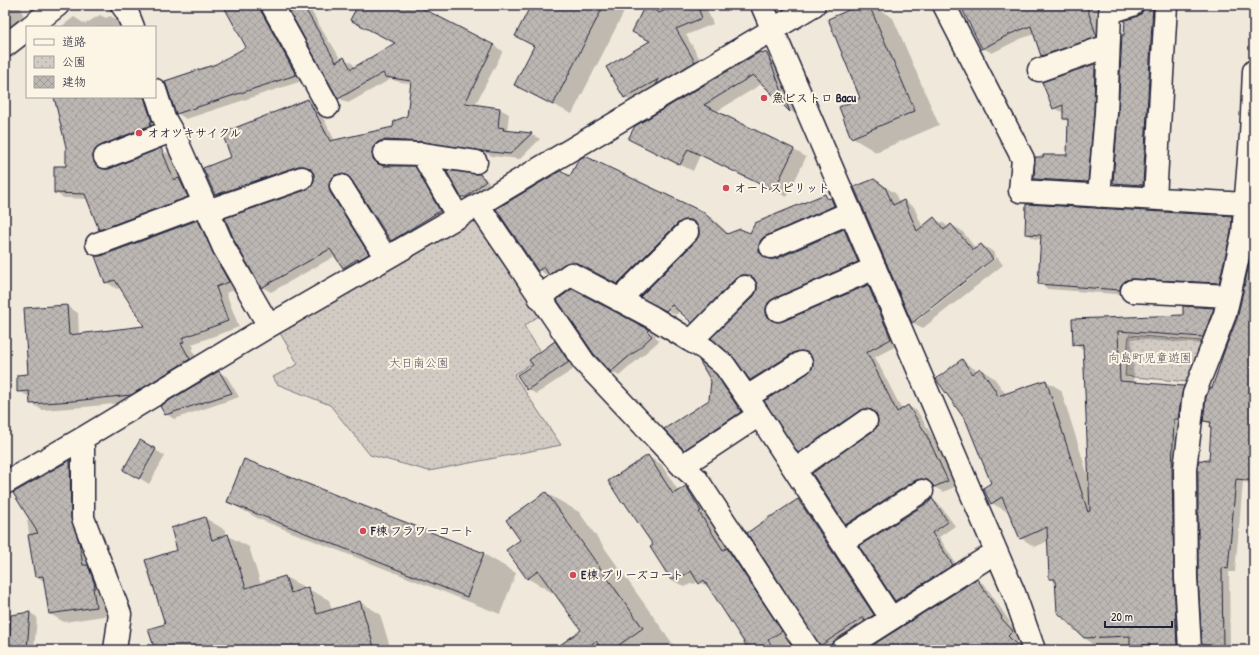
<svg xmlns="http://www.w3.org/2000/svg" width="1259" height="655" font-family="'Patrick Hand','Klee One',sans-serif">
<style>
.park{fill:url(#park-dots);stroke:#7a767f}
.shadow{fill:#0003}
.building{fill:url(#building-cross-hatch);stroke:#22223b}
.lines{fill:none;stroke-linecap:round;stroke-linejoin:round}
.minor-casing{stroke:#22223b;stroke-width:25}
.minor{stroke:#fcf5e5;stroke-width:22}
.poi-dot{fill:#d1495b;stroke:#fcf5e5;stroke-width:1.5}
.labels{text-anchor:middle;stroke-width:4;stroke-linejoin:round;paint-order:stroke}
.poi-label{font-size:12px;font-weight:bold;fill:#22223b;stroke:#fcf5e5;text-anchor:start}
.park-label{font-size:12px;fill:#575564;stroke:#fcf5e5}
</style>
<defs>
<pattern id="park-dots" width="8" height="8" patternUnits="userSpaceOnUse"><rect width="8" height="8" fill="#d1cbc3"/><path d="M2 2h.1M6 6h.1" fill="none" stroke="#b3aea8" stroke-width="1.8" stroke-linecap="round"/></pattern>
<pattern id="building-cross-hatch" width="8" height="8" patternUnits="userSpaceOnUse"><rect width="8" height="8" fill="#bcb7b3"/><path d="M0 0l8 8M0 8l8-8" fill="none" stroke="#a19d9b"/></pattern>
</defs>
<rect width="100%" height="100%" fill="#efe8db"/>
<filter id="ink" filterUnits="userSpaceOnUse"><feTurbulence type="fractalNoise" baseFrequency=".025" numOctaves="2"/><feDisplacementMap in="SourceGraphic" scale="8" xChannelSelector="R" yChannelSelector="G"/><feConvolveMatrix kernelMatrix="1 2 1 2 8 2 1 2 1" color-interpolation-filters="sRGB"/></filter>
<g filter="url(#ink)">
<path class="park" d="M470,221l9,2 61,92 -16,11 19,30 -29,19 47,70 -132,26 -59,-16 -40,-50 -53,-21 -4,-7 25,-13 -18,-31z
M1129,335l73,6 -14,41 -63,-6z"/>
<path class="shadow" d="M5,5h15l4,13 -16,14 -3,-1z
M224,5h46l35,75 -119,39 -9,-6 -9,-27 -3,-5 52,-16 30,-18z
M287,5h21l21,37 2,1 10,17 3,-2 9,6 2,4 42,-24 -38,-39h55l80,41 9,5 -28,54 25,4 9,5 -2,17 24,3 9,5 -20,20 -28,-3 -4,-2 -54,-8 -54,12 2,7 2,1 30,1 10,6 25,43 -48,30 -9,-6 -41,-62 -7,2 33,79 -25,14 -9,-5 -8,-12 -64,36 -9,-5 45,-96 5,-5 3,-5v-8l-2,-2h-5l-84,29 -9,-5 18,-38 75,-57 9,6 18,35 59,-13 14,-11 4,-33 -16,-3 -5,-2 -43,24 -9,-5z
M521,5h104l2,1 -55,108 -38,-19 1,-48 -18,-11 13,-26z
M653,5h52l8,19 -27,11 19,33 -69,36 -11,-6 -17,-31 44,-25 8,-20z
M863,5h8l22,13 46,107 -63,27 -25,-15 11,-38z
M961,5h149l1,2 -15,5 10,30 -55,19 -9,-6 -7,-21 -15,5 -28,14 -9,-5z
M1153,7l5,2 -10,178 -30,-1 -4,-3 11,-147 12,-18 5,-4 2,-4z
M100,15l6,3 4,-2 10,5 3,6h-62l13,-10 11,7z
M766,54l13,7 22,57 -10,-7 -28,-28 -47,29 78,38 12,7 -19,40 -87,-42 -7,16 -51,-25z
M1095,65l8,4 -8,117 -53,-3 -7,-4 33,-23 1,-34 -5,-3v-8l-2,1 -8,-4 -11,-25z
M55,97h97l9,30 -59,34 1,7 1,2h5l52,-20 9,5 11,25 8,4 8,18 -87,33 -10,-6 -12,-30 -24,-1 -9,-5 12,-26v-21z
M480,175l5,3 5,6 -19,15h-4l-5,-3z
M570,177l133,36 9,5 17,16 22,1 73,-40 16,9 3,7 -76,40 1,7 2,2h6l68,-30 9,5 14,32 -93,47 1,7 2,2 91,-37 9,5 23,53 -25,13 27,53 6,-4 9,5 18,29 22,46 -14,6 -9,-5 -1,-3 -8,1 -70,44 -9,-5 28,-92 4,-5 1,-7 -2,-7 -8,2 -61,42 -9,-5 10,-78 4,-4 1,-7 -3,-8 -7,2 -44,28 -9,-5 -17,-24 21,-60 3,-6v-6l-2,-5h-4l-51,48 -9,-5 -12,-11 -4,4 -34,-19 55,-55 3,-6v-6l-2,-4 -4,-1 -67,65 -40,-21 -7,-2 -7,3 -15,10 -8,-5 -2,2 -9,-6z
M874,180l21,13 4,10 5,-2 10,6 9,21 11,-9 11,5 3,4 4,-3 10,6 14,18 6,-4 10,6 4,5 -79,62v3l80,-64 6,8 -80,63 -10,-5 -58,-135z
M1232,217l9,5 -12,66 -100,7 -81,-6 -9,-5 3,-45h-7l-9,-6z
M198,221l11,6 30,61 -13,5 13,34 -47,17 2,4 -2,2 9,15 -59,36 -58,6 -42,3 -11,-7 -1,-6 -12,-6 11,-16 38,-69 11,7 1,22 67,-8 -25,-40 -4,2 -11,-7 -4,-25z
M1254,247v237l-11,-2 -8,90h-6l1,78h-27l-4,-180 1,-10 10,-3 2,-32 -8,-4 9,-32 25,-72z
M1213,309l15,8 -11,28 -85,-6 2,44 49,4 15,8 -2,6 -5,249h-93l-40,-38 -1,-30 -7,-3 -2,-38 -13,6 -14,-9 -13,-28 -2,1 -15,-8 1,-19 -30,-123 16,10 2,-2 14,9 12,16 40,-13 15,9 28,89 -4,-129 -11,-6 -1,-24 111,-4z
M648,330l8,5 -1,1 4,5 -40,35 -8,-5 -16,-17z
M555,343l9,5 13,19 -41,27 -8,-5 6,-24z
M706,366l17,14 25,36 -56,37 -7,-4 25,-49 2,-19z
M219,372l8,5 12,20 -65,22 -8,-5z
M141,441l24,15 -16,28 -24,-15z
M648,457l13,7 18,28 7,-5 13,8 95,144 -14,9 2,2h-31l-40,-61 -12,-8 -5,3 -2,-1 -7,4 -13,-7 -21,-33 3,-2 -27,-40 -4,-3z
M70,461l15,8 25,146 -46,7 -14,-8 -5,-32 -9,-6 -9,-56h4l-9,-31z
M546,493l33,19 96,135 -4,3h-96l7,-20 -24,-34 -31,-18 -5,-38z
M798,500l9,5 75,115 -43,30h-17l-2,-7z
M932,500l7,4 16,22 -16,11 20,32 -56,36 -7,-4 -36,-55 69,-44z
M228,502l256,52 32,19 -16,41 -239,-94z
M205,518l20,12 2,6h1l21,11 12,38 24,-8 44,23 3,10 28,-8 20,12 11,36h-235l10,-25 13,-75z
M977,580l8,5 25,37 -1,1 12,13 -5,5 9,9h-158z
M5,581h1v16l3,2 1,15 3,2 17,-3 7,4 -3,33h-29z"/>
<path class="building" d="M223,5h37l1,6 35,64 -120,39 -11,-33 51,-17 30,-17z
M286,5h17l33,57 8,-5 7,12 44,-26 -45,-23 8,-15h58l78,40 -29,58 35,5 -2,19 6,1 -1,2 29,3 -22,21 -28,-3 -4,-1 -54,-8 -40,-2 -6,2 -4,4 -2,6 1,7 5,5 6,2h31l25,45 -49,30 -40,-62 -4,-4 -6,-1 -6,1 -5,5 -1,7 1,5 39,62 -11,6 -1,-1 -14,9 -13,-19 -69,39 -26,-46 -10,-24 81,-28 6,-4 2,-6v-6l-4,-6 -6,-2h-6l-83,29 -12,-27 28,-11 -9,-24 86,-34 22,42 63,-14 1,-6 13,-5 4,-35 -26,-4 -2,-4 -45,26z
M531,5h73l-51,100 -39,-20 20,-39 -19,-10z
M645,5l14,8 18,-8h20l5,13 -26,11 19,33 -39,23 3,-6 -35,19 -18,-31 44,-26 -18,-9z
M860,5h9l46,106 -64,27 -12,-31 21,-9 -32,-79z
M960,5h126l11,32 -56,19 -10,-30 -21,8 -28,15z
M1144,5h9l-10,180 -30,-2 5,-69 4,-79h2l1,-15 11,-3 5,-3 3,-6z
M760,52l7,1 23,59 -37,-37 -49,30 90,44 -20,42 -86,-42 -8,16 -52,-26 7,-13z
M1095,64l-1,48 -6,70 -54,-3 1,-22h8v-2h24l1,-36h-5v-14l-10,4 -11,-27z
M54,97h90l8,25h-2l1,3 -51,21 -5,4 -2,5 1,7 4,5 6,2h5l52,-21 13,32 5,-2 9,19 -89,33 -14,-36 -31,-1v-27h12v-19z
M585,156l118,56 24,22 13,-5 10,4 5,-10 70,-29 2,5 4,-1 3,8 -68,30 -5,4 -2,5v7l5,5 6,2h6l68,-30 14,33 -85,37 -5,4 -2,6v6l5,5 6,2 6,-1 85,-36 23,54 -24,13 30,60 11,-7 18,29 22,47 -14,6 -2,-3 -5,-4 -6,-1 -5,1 -71,45 -33,-52 61,-42 4,-4 1,-7 -2,-6 -4,-4 -7,-1 -6,2 -61,42 -34,-52 44,-28 4,-4 1,-6 -2,-7 -5,-4 -5,-1 -6,1 -45,28 -17,-23 -22,-19 43,-42 3,-6v-6l-3,-6 -6,-3h-6l-6,3 -44,45 -20,-18 -6,6 -26,-14 56,-56 3,-6v-6l-3,-6 -5,-3h-7l-6,3 -61,61 -40,-21 -6,-1 -7,2 -15,11 -5,-8 -6,4 -42,-62 64,-38 10,5 9,-17z
M446,170l28,4h6l6,7 -20,16h-5z
M874,179l11,8 8,18 11,-5 13,31 17,-14 10,13 7,-6 22,26 8,-6 12,15 -81,64 -58,-136z
M1026,204l206,12 -1,16 -12,51 -86,-4 -7,1 -5,5 -1,5 -82,-6 3,-49 -16,-1z
M198,220l15,33 16,29 -13,5 12,34 -46,17 2,4 -3,1 9,16 -59,36 -58,6 -43,3 -1,-13 -12,1v-17l11,-1 -4,-66 43,-3 2,30 75,-9 -29,-46 -10,3 -10,-27h6z
M1254,242v239l-18,-2 -8,90 -6,-1 1,82h-21l-4,-72v-108l1,-10 10,1 2,-34h-1l1,-5 -8,-1 3,-24 4,-9h2l13,-39 12,-30z
M572,289l74,39 3,2 -2,1 5,5 -18,17h-1l-22,19 -17,-18 -37,-54z
M1183,306l31,2 -11,29 -85,-6 2,50 64,5 -2,7 -4,26h-4l-2,50 2,109 3,70 -27,1v-4h-20v-9l-46,2 -27,-26 -2,-33h-6l-2,-52 -27,12 -18,-42 -11,7 -8,-16 8,-5 -25,-62 -30,-42 26,-20 10,15 8,-6 15,22 3,6 48,-16 42,132 2,-1 -7,-167 -10,1 -1,-26 111,-4z
M555,341l14,21 -42,28 -10,-15 16,-10 -4,-5z
M699,360l17,14 25,38 -57,38 -20,-21 45,-29 2,-19z
M219,371l13,22 -67,22 -5,-9z
M140,440l16,9 -17,30 -16,-9z
M648,455l25,39 13,-8 15,25 -2,1 24,38 4,-2 55,83 -14,9 7,10h-26l-45,-70 -5,4 -8,-13 -10,6 -2,-2 -8,5 -21,-33 3,-2 -29,-43 -2,1 -14,-22z
M244,459l240,94 -17,44 -240,-95z
M70,460l1,58 8,24 4,23h5l6,17 1,6h-2l3,19 -47,7 -6,-38 -8,1 -7,-42 10,-2 -25,-40z
M546,492l97,136 -31,22h-10l-6,-9 -13,9h-30l28,-20 -43,-59 -11,8 -21,-29 14,-10 -14,-20z
M932,498l16,24 -16,11 21,32 -58,36 -36,-55 70,-44z
M798,499l76,116 -10,6v-4l-44,29 -73,-113 24,-17h1z
M205,517l7,23 16,-6 18,54 39,-12 6,17 17,-6 9,27 43,-13 15,49h-220l-7,-21 17,-5 -20,-64 32,-10 -6,-22z
M977,579l25,38 -1,1 12,13 -5,5 12,12 1,2h-156z
M30,612l-3,38h-18l2,-35z"/>
<g class="lines">
<defs>
<path id="minor" d="M122,5l5,7 6,15
M272,5l56,101
M762,5l252,588 20,57
M944,5l79,154 -3,32c75,4 150,8 226,13
M30,27l28,-22
M5,46l22,-17
M1039,70l69,-24
M155,90l9,28 12,21 48,109 45,78
M384,153l38,1 54,8
M422,154l36,63
M105,157l66,-26
M341,186l45,72
M1099,196l7,-83 4,-101 22,-7
M1155,198l11,-193
M478,205l106,157 98,104 14,12 113,172
M208,211l94,-33
M97,244l107,-40
M771,247l80,-35
M1132,291l97,5
M539,297l32,-23 81,43 39,24 14,8 20,17 34,49 132,203
M619,300l68,-68
M778,310l97,-42
M691,341l54,-54
M747,397l54,-34
M83,448v70l37,96 -5,36
M682,466l77,-51
M795,470l71,-49
M5,483l78,-45 186,-112 209,-121 336,-200
M842,542l80,-51
M842,650l154,-98
M1190,650l-4,-72 -1,-109 9,-75 31,-80 18,-80 8,-99 3,-64"/>
</defs>
<use href="#minor" class="minor-casing"/>
<use href="#minor" class="minor"/>
</g>
</g>
<g class="poi-dot">
<circle cx="764" cy="98" r="4"/>
<circle cx="139" cy="133" r="4"/>
<circle cx="726" cy="188" r="4"/>
<circle cx="363" cy="531" r="4"/>
<circle cx="573" cy="575" r="4"/>
</g>
<g class="labels">
<g class="poi-label">
<text x="772" y="102">魚ビストロ Bacu</text>
<text x="147" y="137">オオツキサイクル</text>
<text x="734" y="192">オートスピリット</text>
<text x="371" y="535">F棟 フラワーコート</text>
<text x="581" y="579">E棟 ブリーズコート</text>
</g>
<g class="park-label">
<text x="1150" y="362">向島町児童遊園</text>
<text x="419" y="367">大日南公園</text>
</g>
</g>
<rect width="1259" height="655" fill="none" stroke="#fcf5e5" stroke-width="20"/>
<rect x="10" y="10" width="1239" height="635" fill="none" stroke="#22223b" stroke-width="1.5" filter="url(#ink)"/>
<rect x="26" y="26" width="130" height="72" fill="#fcf5e5" stroke="#a5a1a1"/>
<rect x="34" y="39" width="20" height="6" fill="#fcf5e5" stroke="#a5a1a1"/>
<text x="62" y="46" font-size="12" fill="#22223b">道路</text>
<rect x="34" y="56" width="20" height="12" fill="url(#park-dots)" stroke="#a5a1a1"/>
<text x="62" y="66" font-size="12" fill="#22223b">公園</text>
<rect x="34" y="76" width="20" height="12" fill="url(#building-cross-hatch)" stroke="#a5a1a1"/>
<text x="62" y="86" font-size="12" fill="#22223b">建物</text>
<path d="M1105 621v6h67v-6" fill="none" stroke="#22223b" stroke-width="2"/>
<text x="1111" y="621" font-size="12" fill="#22223b" stroke="#fcf5e5" stroke-width="3" paint-order="stroke">20 m</text>
</svg>
